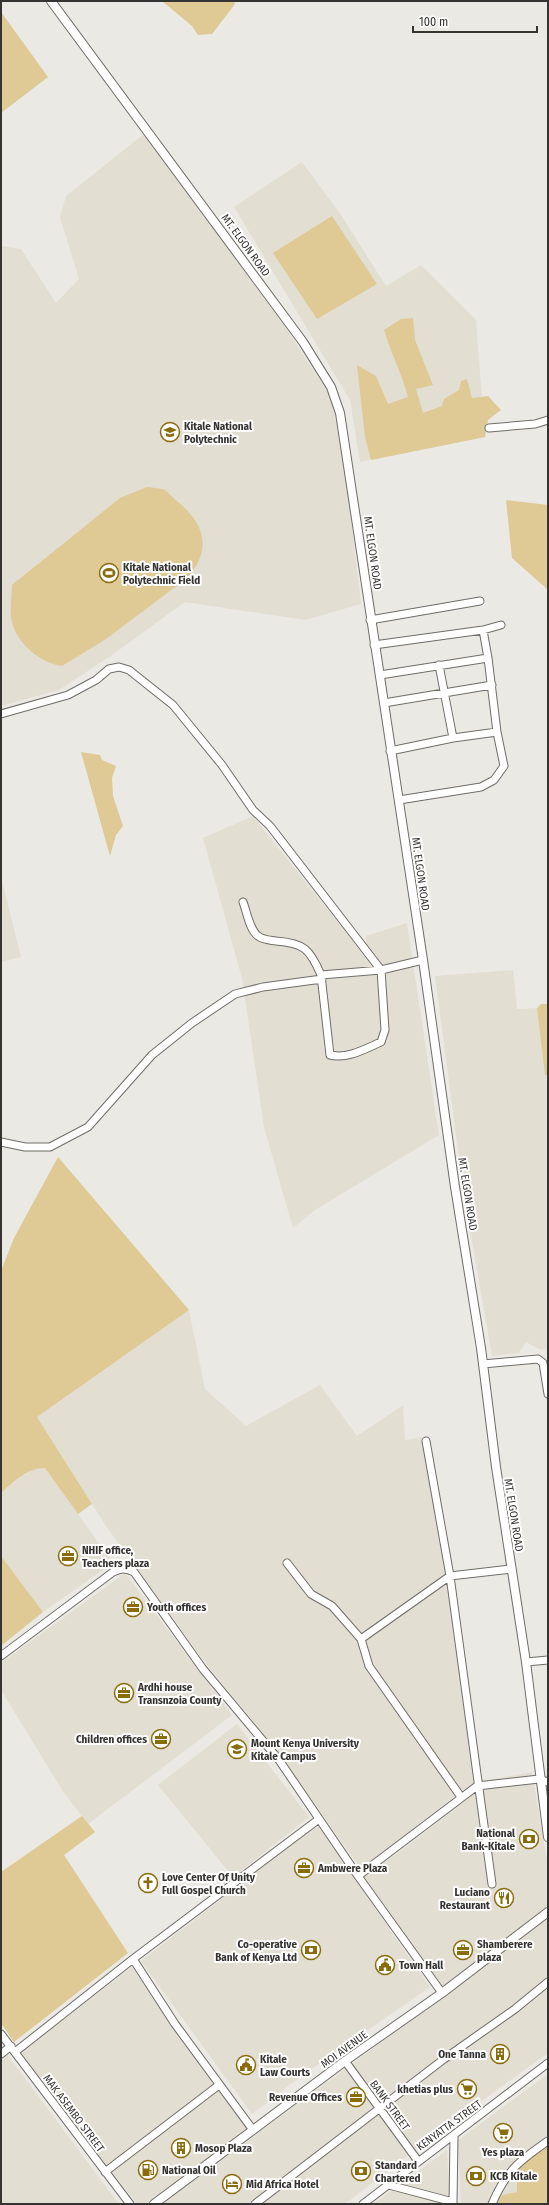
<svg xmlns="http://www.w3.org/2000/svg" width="549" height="2205" font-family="'Fira Sans Condensed',sans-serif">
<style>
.built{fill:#e3ded2}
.green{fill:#dfc995}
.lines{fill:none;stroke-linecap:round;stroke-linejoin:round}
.minor-casing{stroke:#6f6d69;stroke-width:9}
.tertiary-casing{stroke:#6f6d69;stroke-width:10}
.minor{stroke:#fff;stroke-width:7}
.tertiary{stroke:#fff;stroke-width:8}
.labels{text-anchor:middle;stroke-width:4;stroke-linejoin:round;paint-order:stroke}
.street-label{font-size:11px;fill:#353432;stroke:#fff}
.poi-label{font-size:11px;font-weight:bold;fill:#353432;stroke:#fff;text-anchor:start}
</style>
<rect width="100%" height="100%" fill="#ebe9e3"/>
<path class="built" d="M144,134l134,182 53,81 14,71 16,136 -56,16 -120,-18 -73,53 -53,35 -58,16v-460l20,3 35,54 23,-24 -19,-62 6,-21z
M302,162l39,53 45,71 35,-21 55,55 9,117 -125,25 -10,-62 -116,-193z
M253,816l114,143 -1,-23 41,-13 32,212 -124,75 -22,18 -29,-101 -22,-149 -39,-140z
M1,877l20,80 -20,5z
M513,970l4,39 20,-1 9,67h2v275l-9,-1 -13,-7 -7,11 -27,3 -28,-161 -29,-219z
M189,1310l16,79 41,37 74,-41 37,51 46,-31 2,35 24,-4 19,112 34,233 50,-9 16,94v187l-124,90 -79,61h-183l285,-210 -83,-118 37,-25 64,-50 16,-19 -21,10 -99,77 -83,-117 -71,-87 -101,-139 -69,-109z
M36,1468h9l68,95 -70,49 -42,-56v-63l21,-17z
M125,1573l107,142 -144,109 -24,-31 -63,-103v-27z
M237,1724l72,93 -76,60 -75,-92z
M319,1827l111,160 -130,90 -48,37 -111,-153 171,-132z
M132,1967l115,161 -100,76h-10l-117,-151z
M1,2046l114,153 4,5h-118z
M548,2074v130h-87l-3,-64z
M447,2150l3,54h-77z"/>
<path class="green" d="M162,1h72l1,3 -23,30 -14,1 -6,-9z
M1,12l47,65 -47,36z
M332,216l45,68 -60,35 -44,-66z
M413,318l2,22 18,45 -17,4 7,24 19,-7 2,-7 15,-9 2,-9 6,-2 5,19 16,-2 13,14 -13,10 -3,17 -114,23 -6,-23 -8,-72 19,11 12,28 20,-7c-6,-23 -17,-44 -24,-67l17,-11z
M147,487c5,1 14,1 18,3 4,3 8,8 12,11 28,23 36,49 9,78l-80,60 -44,27c-21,-3 -45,-22 -50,-44 -3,-11 0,-26 0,-37l108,-87z
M506,500l42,5v85l-36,-32z
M81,752l19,3 2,5 14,6 -4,12 1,18 10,30 -7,9 -6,21z
M541,1004h7v71h-3l-8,-67z
M58,1157l131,153 -152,107 55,87 -14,10 -33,-46c-18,0 -31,14 -44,25v-222l13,-33z
M1,1556l42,56 -42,34z
M82,1816l13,16 -31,23 64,98 -114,89 -13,-19v-151z
M548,2147v57h-51l5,-9 15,-3v-21l9,-10z"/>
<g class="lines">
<defs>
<path id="minor" d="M489,428l46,-4 13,-4
M370,620l110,-19
M483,630l5,28
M374,645l109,-15 18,-5
M439,665l14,73
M380,675l108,-17 9,74 7,34 -10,14 -13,7 -82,13
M384,703l108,-18
M1,714l67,-19 28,-15 13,-11 10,-2 10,3 44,35 49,60 31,45 17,16 111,144 4,60 -4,12c-16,7 -33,17 -51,13l-9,-80
M390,751l63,-13 44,-6
M243,902c4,10 6,27 15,34 5,4 12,4 18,5 28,2 34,8 45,34l60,-5 42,-10
M1,1142l24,5h25l38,-20 64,-72 40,-32 43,-29 28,-7 59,-8
M483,1364l55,-5 5,4 5,31
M426,1441l24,135 -89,63 8,27 92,131
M287,1563l24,31 21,12 29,33
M1,1656l112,-84c8,-4 13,-4 21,0l69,97 76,91 79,116 84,117
M526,1662l22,-2
M358,1876l119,-90 62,-7 9,3
M492,1884l-42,-308 61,-7
M133,1959l42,65 78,106
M1,2034l129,170
M15,2052l118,-93 186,-140
M1,2054l10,-8
M345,2061l73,100
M105,2172l114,-87
M389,2185l64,17
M255,2204l189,-145 71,-50 33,-27
M363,2204l185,-141
M453,2204l1,-68
M492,2204c14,-33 27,-43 56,-63"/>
<path id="tertiary" d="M51,1l252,341 28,45 9,26 83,547 32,227 26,161 15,119 30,195 22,175
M154,2204l191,-143 97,-68 106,-81"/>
</defs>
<use href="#minor" class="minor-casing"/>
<use href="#tertiary" class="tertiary-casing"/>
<use href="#minor" class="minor"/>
<use href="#tertiary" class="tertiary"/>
</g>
<defs>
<symbol id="university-ring" viewBox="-11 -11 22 22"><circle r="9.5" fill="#fff" stroke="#8b6c0d" stroke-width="1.5"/><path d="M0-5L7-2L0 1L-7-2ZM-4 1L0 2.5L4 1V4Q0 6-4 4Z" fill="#8b6c0d"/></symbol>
<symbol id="stadium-ring" viewBox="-11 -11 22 22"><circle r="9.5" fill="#fff" stroke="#8b6c0d" stroke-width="1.5"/><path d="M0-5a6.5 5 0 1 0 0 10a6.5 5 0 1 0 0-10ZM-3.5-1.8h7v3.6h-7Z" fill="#8b6c0d"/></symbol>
<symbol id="office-ring" viewBox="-11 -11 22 22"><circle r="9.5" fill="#fff" stroke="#8b6c0d" stroke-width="1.5"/><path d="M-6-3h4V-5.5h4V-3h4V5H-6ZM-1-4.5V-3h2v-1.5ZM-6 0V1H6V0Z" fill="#8b6c0d"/></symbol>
<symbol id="bank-ring" viewBox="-11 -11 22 22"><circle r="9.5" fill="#fff" stroke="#8b6c0d" stroke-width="1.5"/><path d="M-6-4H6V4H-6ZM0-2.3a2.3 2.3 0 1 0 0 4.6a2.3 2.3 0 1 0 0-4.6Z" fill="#8b6c0d"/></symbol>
<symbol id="church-ring" viewBox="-11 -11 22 22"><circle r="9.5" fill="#fff" stroke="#8b6c0d" stroke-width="1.5"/><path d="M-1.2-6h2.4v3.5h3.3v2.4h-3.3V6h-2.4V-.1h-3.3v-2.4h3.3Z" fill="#8b6c0d"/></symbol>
<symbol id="restaurant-ring" viewBox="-11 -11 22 22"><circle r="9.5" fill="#fff" stroke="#8b6c0d" stroke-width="1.5"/><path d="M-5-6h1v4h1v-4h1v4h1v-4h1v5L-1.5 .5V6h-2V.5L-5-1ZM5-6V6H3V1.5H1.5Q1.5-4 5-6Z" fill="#8b6c0d"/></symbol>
<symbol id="civic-ring" viewBox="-11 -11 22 22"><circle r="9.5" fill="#fff" stroke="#8b6c0d" stroke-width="1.5"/><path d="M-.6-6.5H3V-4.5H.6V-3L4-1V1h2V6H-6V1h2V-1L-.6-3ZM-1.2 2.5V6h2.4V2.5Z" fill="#8b6c0d"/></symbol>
<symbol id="building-ring" viewBox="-11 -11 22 22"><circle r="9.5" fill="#fff" stroke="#8b6c0d" stroke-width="1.5"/><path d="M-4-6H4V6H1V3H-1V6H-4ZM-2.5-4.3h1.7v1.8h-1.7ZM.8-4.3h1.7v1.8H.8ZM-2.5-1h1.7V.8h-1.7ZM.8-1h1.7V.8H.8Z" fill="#8b6c0d"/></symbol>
<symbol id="supermarket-ring" viewBox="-11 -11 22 22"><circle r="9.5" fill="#fff" stroke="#8b6c0d" stroke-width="1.5"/><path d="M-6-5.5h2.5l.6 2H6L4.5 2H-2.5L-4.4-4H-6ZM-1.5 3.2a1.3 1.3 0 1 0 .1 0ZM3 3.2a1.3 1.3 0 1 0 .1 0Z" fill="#8b6c0d"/></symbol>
<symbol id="fuel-ring" viewBox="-11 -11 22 22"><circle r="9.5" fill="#fff" stroke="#8b6c0d" stroke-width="1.5"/><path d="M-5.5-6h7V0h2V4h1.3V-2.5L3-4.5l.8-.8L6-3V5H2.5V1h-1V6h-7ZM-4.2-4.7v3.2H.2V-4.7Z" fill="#8b6c0d"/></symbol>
<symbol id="hotel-ring" viewBox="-11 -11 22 22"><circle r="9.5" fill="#fff" stroke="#8b6c0d" stroke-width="1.5"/><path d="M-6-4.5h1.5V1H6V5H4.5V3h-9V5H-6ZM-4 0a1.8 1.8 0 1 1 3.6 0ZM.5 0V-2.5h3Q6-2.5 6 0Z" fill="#8b6c0d"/></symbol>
</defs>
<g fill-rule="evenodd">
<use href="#university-ring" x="159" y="421" width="22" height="22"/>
<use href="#stadium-ring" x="98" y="562" width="22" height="22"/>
<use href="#office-ring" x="57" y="1545" width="22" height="22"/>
<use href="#office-ring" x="122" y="1596" width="22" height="22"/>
<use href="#office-ring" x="113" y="1682" width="22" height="22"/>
<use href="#office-ring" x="150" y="1728" width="22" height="22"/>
<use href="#university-ring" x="226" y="1738" width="22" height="22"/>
<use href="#bank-ring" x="518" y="1828" width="22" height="22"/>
<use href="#office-ring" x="293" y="1857" width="22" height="22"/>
<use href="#church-ring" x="137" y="1872" width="22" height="22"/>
<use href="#restaurant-ring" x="493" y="1887" width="22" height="22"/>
<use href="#bank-ring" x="300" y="1939" width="22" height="22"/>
<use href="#office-ring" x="452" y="1939" width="22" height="22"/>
<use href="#civic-ring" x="374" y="1954" width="22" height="22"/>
<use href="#building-ring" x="489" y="2043" width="22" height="22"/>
<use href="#civic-ring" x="235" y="2054" width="22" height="22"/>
<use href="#supermarket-ring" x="456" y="2078" width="22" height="22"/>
<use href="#office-ring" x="345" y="2086" width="22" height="22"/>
<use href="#supermarket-ring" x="492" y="2122" width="22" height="22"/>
<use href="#building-ring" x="170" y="2137" width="22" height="22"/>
<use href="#fuel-ring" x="137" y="2159" width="22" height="22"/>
<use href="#bank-ring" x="350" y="2160" width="22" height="22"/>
<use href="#bank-ring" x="465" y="2165" width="22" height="22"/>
<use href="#hotel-ring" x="221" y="2173" width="22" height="22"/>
</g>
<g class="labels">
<g class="street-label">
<text transform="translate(246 245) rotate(54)" y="4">MT. ELGON ROAD</text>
<text transform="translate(373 553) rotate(82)" y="4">MT. ELGON ROAD</text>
<text transform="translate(421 874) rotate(82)" y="4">MT. ELGON ROAD</text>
<text transform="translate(468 1194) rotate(81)" y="4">MT. ELGON ROAD</text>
<text transform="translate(514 1515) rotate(81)" y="4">MT. ELGON ROAD</text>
<text transform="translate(344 2049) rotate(-36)" y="4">MOI AVENUE</text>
<text transform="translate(390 2105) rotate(54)" y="4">BANK STREET</text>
<text transform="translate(74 2113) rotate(53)" y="4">MAK ASEMBO STREET</text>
<text transform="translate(449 2125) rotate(-36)" y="4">KENYATTA STREET</text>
</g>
<g class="poi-label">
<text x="184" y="430">Kitale National<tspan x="184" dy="13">Polytechnic</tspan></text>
<text x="123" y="571">Kitale National<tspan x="123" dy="13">Polytechnic Field</tspan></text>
<text x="82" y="1554">NHIF office,<tspan x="82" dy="13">Teachers plaza</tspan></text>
<text x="147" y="1611">Youth offices</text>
<text x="138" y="1691">Ardhi house<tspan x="138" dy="13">Transnzoia County</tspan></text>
<text x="147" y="1743" text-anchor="end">Children offices</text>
<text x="251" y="1747">Mount Kenya University<tspan x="251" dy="13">Kitale Campus</tspan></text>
<text x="515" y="1837" text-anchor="end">National<tspan x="515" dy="13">Bank-Kitale</tspan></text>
<text x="318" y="1872">Ambwere Plaza</text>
<text x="162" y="1881">Love Center Of Unity<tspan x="162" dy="13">Full Gospel Church</tspan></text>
<text x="490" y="1896" text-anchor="end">Luciano<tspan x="490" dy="13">Restaurant</tspan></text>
<text x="297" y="1948" text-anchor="end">Co-operative<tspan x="297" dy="13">Bank of Kenya Ltd</tspan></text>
<text x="477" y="1948">Shamberere<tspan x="477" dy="13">plaza</tspan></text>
<text x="399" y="1969">Town Hall</text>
<text x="486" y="2058" text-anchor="end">One Tanna</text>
<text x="260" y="2063">Kitale<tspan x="260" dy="13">Law Courts</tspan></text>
<text x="453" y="2093" text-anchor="end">khetias plus</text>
<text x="342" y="2101" text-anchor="end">Revenue Offices</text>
<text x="195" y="2152">Mosop Plaza</text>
<text x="503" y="2156" text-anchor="middle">Yes plaza</text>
<text x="375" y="2169">Standard<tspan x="375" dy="13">Chartered</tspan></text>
<text x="162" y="2174">National Oil</text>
<text x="490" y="2180">KCB Kitale</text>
<text x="246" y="2188">Mid Africa Hotel</text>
</g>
</g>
<rect width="549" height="2205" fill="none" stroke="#353432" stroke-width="4"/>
<path d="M413 26v6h124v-6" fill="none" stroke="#353432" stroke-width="2"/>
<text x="419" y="26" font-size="12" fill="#353432" stroke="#ffffff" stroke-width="3" paint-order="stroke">100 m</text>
</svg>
